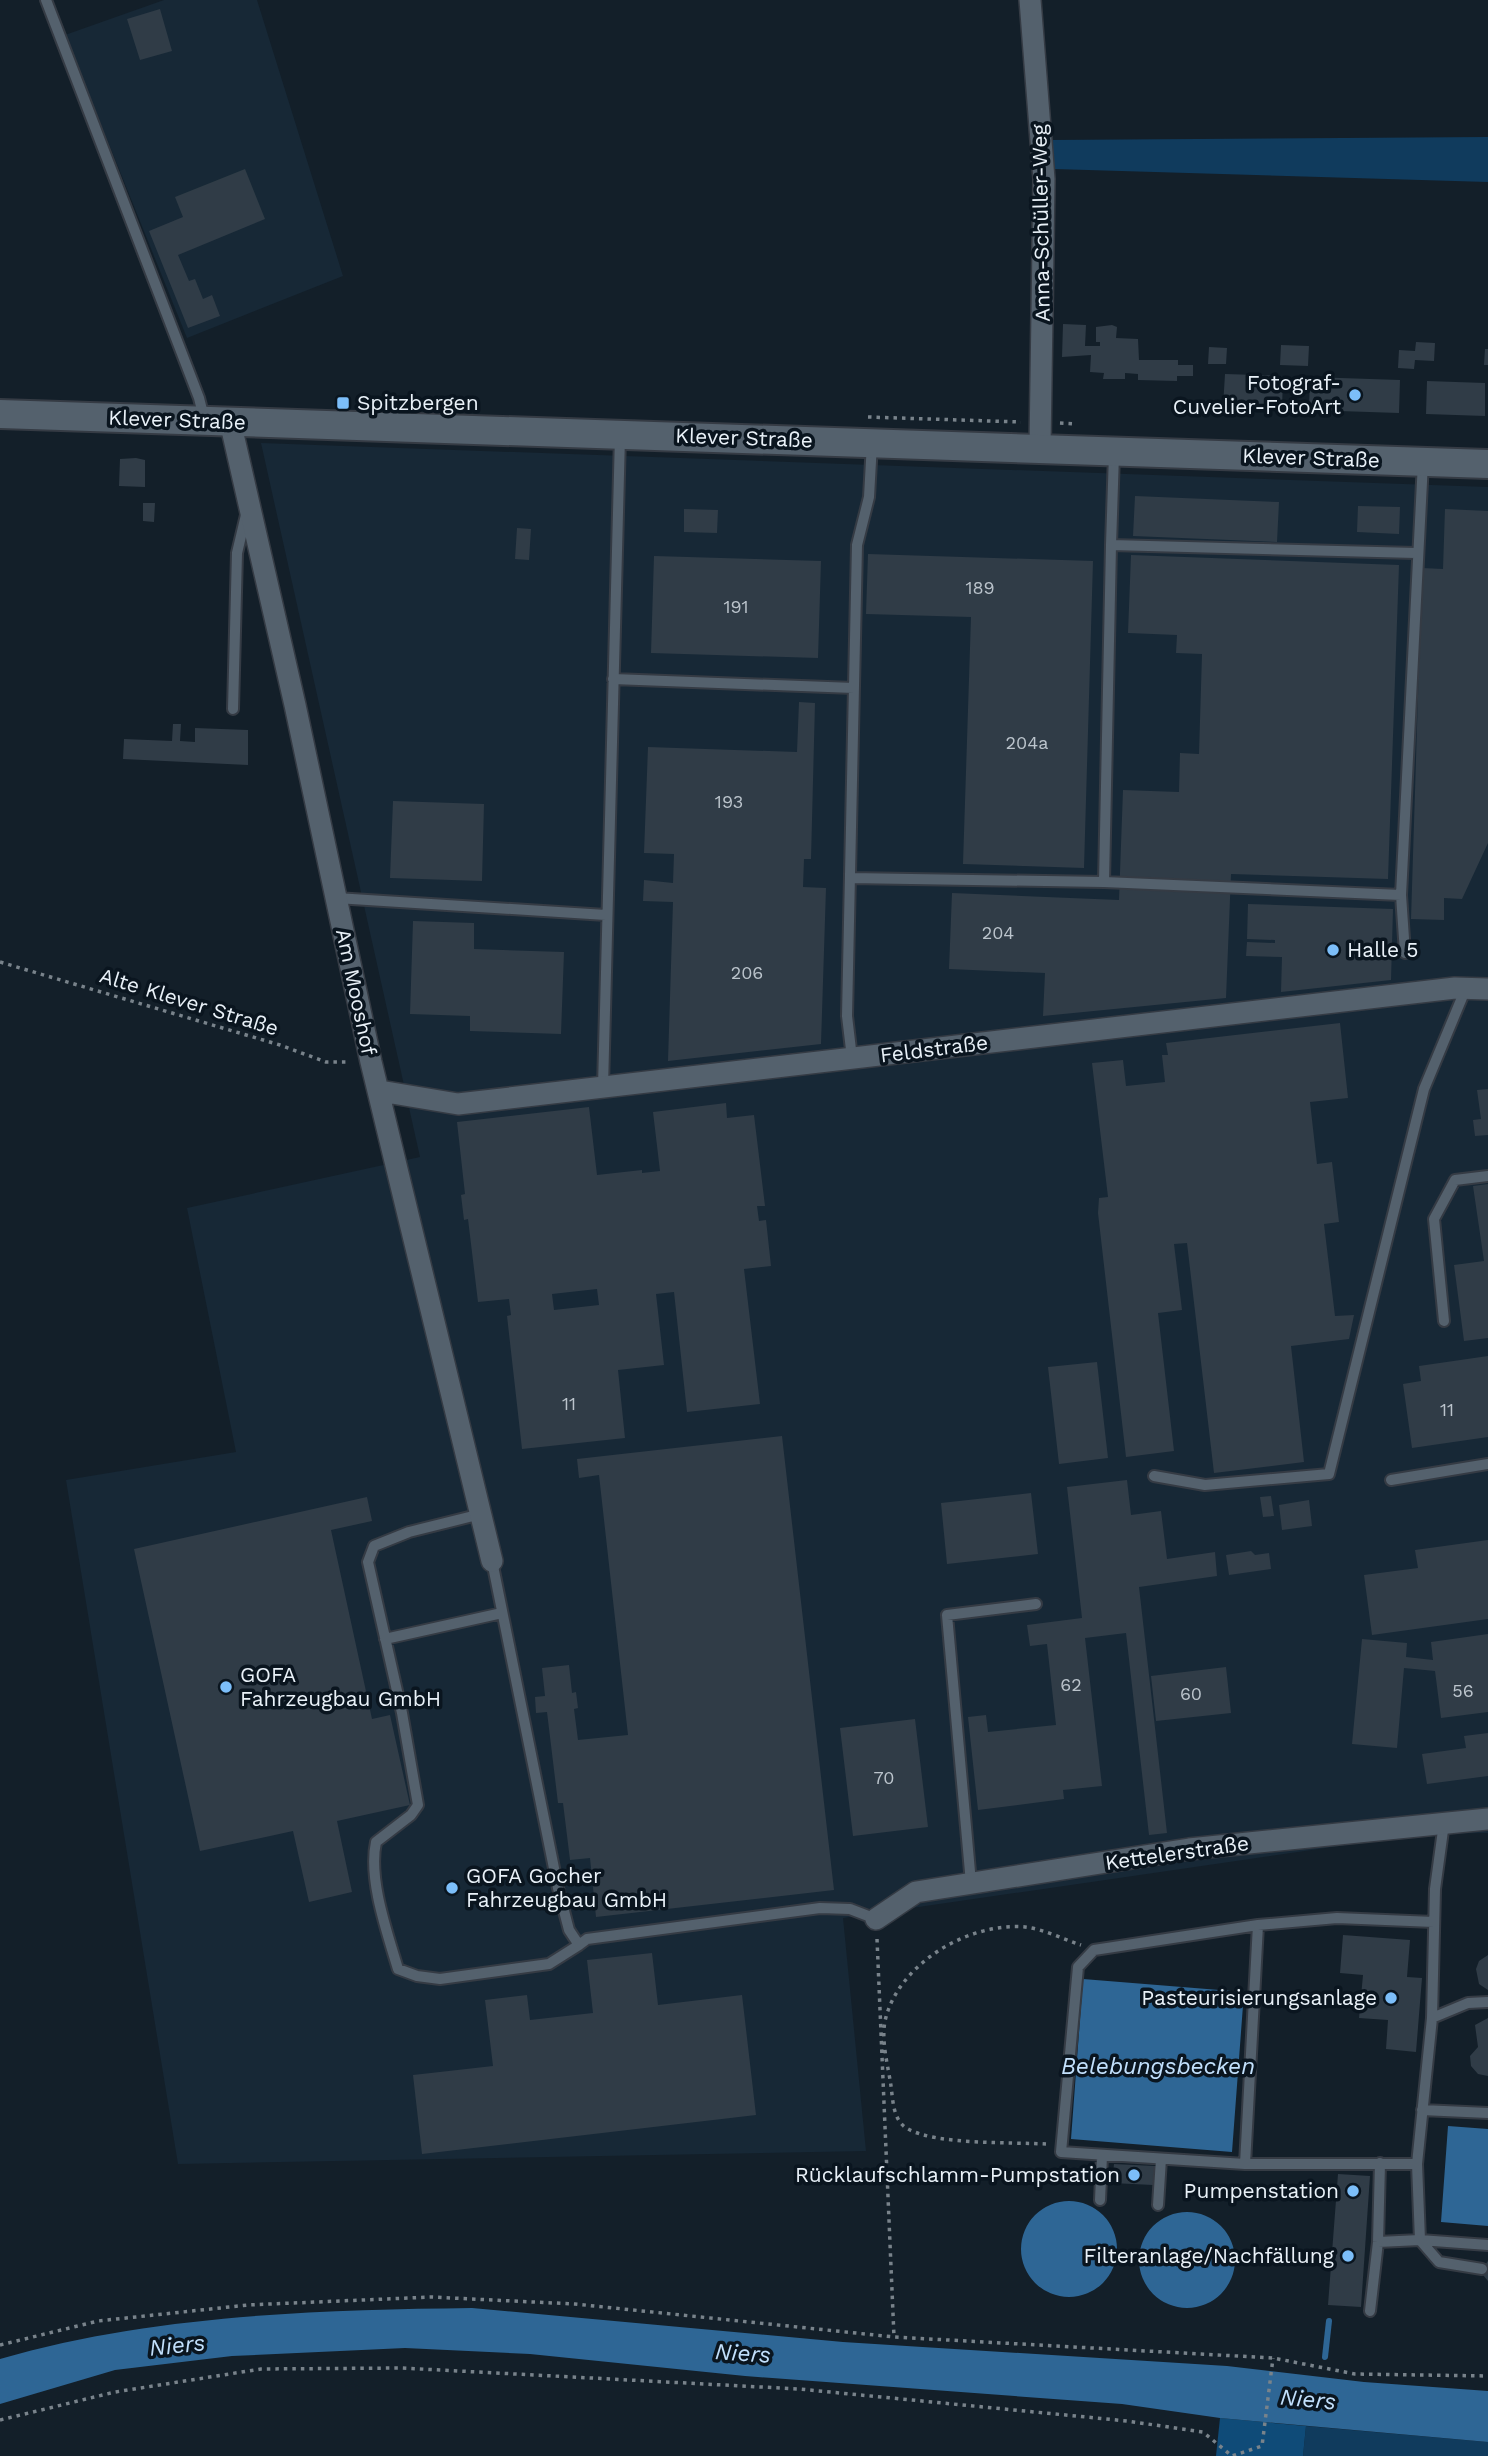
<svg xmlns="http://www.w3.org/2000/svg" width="1488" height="2456" font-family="'Work Sans',sans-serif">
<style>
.built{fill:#172836}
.green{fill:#103b5d}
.forest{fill:#0f4b78}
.water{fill:#2e6695}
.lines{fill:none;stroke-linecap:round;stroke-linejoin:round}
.stream{stroke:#2e6695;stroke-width:6}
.building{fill:#303c47;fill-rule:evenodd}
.service-casing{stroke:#353b44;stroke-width:14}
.minor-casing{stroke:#353b44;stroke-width:24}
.tertiary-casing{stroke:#353b44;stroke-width:32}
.path{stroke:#79838b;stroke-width:3.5;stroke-dasharray:3.5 5;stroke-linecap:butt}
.service{stroke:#54616d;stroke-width:10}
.minor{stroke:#54616d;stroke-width:21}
.tertiary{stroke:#54616d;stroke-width:28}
.poi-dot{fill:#7cbef9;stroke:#0a151f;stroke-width:2.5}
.labels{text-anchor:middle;stroke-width:7;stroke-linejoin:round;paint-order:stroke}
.number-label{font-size:18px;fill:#bbc4cc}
.street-label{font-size:21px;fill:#e9f1f8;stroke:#0a151f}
.poi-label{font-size:21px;fill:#e9f1f8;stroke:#0a151f;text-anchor:end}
.water-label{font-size:23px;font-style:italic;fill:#c2e0fc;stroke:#0a151f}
</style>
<rect width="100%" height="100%" fill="#131f29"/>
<path class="built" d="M164,0h93l86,276 -156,62 -122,-303z
M261,443l1227,44v1346l-66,1 -579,84 23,233 -688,13 -112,-684 170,-28 -49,-244 233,-51z"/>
<path class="green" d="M1488,137v45l-434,-13 -5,-29z
M1306,2426l182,16v14h-185z"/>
<path class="forest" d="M1220,2418l86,8 -3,30h-87z"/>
<path class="water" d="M1083,1979l161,13 -12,160 -161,-13z
M1448,2126l40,3v97l-47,-4z
M1021 2249a48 48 0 1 1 96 0a48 48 0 1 1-96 0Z
M1139 2260a48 48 0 1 1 96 0a48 48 0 1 1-96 0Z
M472,2308l371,34 384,24 137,16 124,9v51l-268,-24 -98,-14 -377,-28 -215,-22 -125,-6 -173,8 -117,14 -115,34v-45c152,-44 315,-49 472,-51z"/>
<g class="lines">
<path class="stream" d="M1325,2357l4,-36"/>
</g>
<path class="building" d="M160,9l12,42 -32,9 -13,-41z
M245,169l20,50 -87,36 11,26 6,-2 8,20 9,-4 8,21 -32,12 -39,-97 34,-14 -8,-20z
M1063,324l23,1 -1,21h15v-4h-4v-15l16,-2 5,2 -1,11 22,1 1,21h39v5h15v11h-16v5l-39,-1v-6l-13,-1v6h-22l1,-6 -14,-1 1,-17 -29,2z
M1416,342l19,1 -1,18 -19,-1 -1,9 -16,-1 1,-18 16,1z
M1281,345l28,1 -1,20 -28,-1z
M1209,347l18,1 -1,16h-18z
M1485,349h3v16h-4z
M1225,374l58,2 -1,33 -59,-2z
M1310,377l90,3 -1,33 -90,-3z
M1427,381l58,2v33l-59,-2z
M136,458l9,2v27l-26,-1 1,-27z
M1135,496l144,6 -2,40 -144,-6z
M143,503h12l-1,19 -11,-1z
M1358,506l42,1 -1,27 -42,-2z
M684,509l34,1 -1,23 -33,-1z
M1445,509l43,2v332l-26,56 -18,-1v22l-33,-1 11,-351 21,1z
M517,528l14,1 -2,31 -14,-1z
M868,554l225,7 -9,307 -121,-4 8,-247 -105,-3z
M1131,555l268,10 -11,314 -157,-5 -5,124 -183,18 2,-43 -96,-4 3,-76 167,7 4,-110 56,2 1,-39 19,1 3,-100 -26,-1 1,-18 -49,-2z
M654,556l167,5 -3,97 -167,-5z
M799,702l16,1 -4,156h-7l-1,28 23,1 -5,156 -153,17 5,-159 -30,-1 1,-21 29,3 1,-29 -30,-1 4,-106 149,5z
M173,724h8l-1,17 15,1v-14l53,2v35l-125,-6 1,-20 48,2z
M393,801l91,3 -2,77 -92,-3z
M1248,904l145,5 -2,71 -110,12 1,-35 -36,-1 1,-14 28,1v-3l-28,-1z
M413,921l61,2v26l90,3 -3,82 -91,-3v-15l-60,-2z
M1340,1023l8,75 -38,4 7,62 15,-2 7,60 -15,2 11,92 19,-1 -5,24 -58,7 13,116 -90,11 -27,-230 -13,1 8,66 -24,3 16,138 -48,6 -28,-244 1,-15 9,-1 -16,-134 31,-3 3,26 39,-4 -3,-27h6l-2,-12z
M1488,1089v46l-13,1 -2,-16 8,-1 -4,-29z
M726,1103l1,15 27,-3 11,91h-8l2,15 7,-1 5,46 -27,3 16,135 -73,8 -13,-120 -18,2 8,71 -46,5 7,68 -103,11 -15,-133 4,-1 -2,-16 -31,3 -10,-83 -4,1 -3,-25 4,-1 -8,-72 132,-15 8,68 45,-5v3l18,-2 -7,-59zM597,1289l2,16 -45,5 -2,-16z
M1488,1184v154l-24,3 -10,-76 30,-4 -11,-75z
M1488,1356v81l-76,11 -9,-64 18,-3 -2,-15z
M1097,1362l11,96 -49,6 -11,-97z
M782,1436l52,454 -238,27 -6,-59 -20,2 -7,-57h-5l-11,-91 -11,1 -1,-16 10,-1 -3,-28 27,-3 3,28 4,-1 2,16 -4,1 4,31 50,-5 -29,-260 -20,3 -2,-19z
M1127,1480l4,35 30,-4 6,48 48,-7 2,24 -78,11 28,246 -18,2 -23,-202 -41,5 17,148 -39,4 1,9 -86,11 -10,-93 18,-2 2,17 68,-7 -9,-81 -17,2 -3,-21 55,-7 -15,-131z
M1031,1493l7,61 -91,10 -6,-61z
M1271,1496l3,20 -11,1 -3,-20z
M367,1497l5,24 -41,9 41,189 18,-4 20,90 -73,16 15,71 -43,10 -16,-71 -93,20 -66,-302z
M1309,1500l3,26 -30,4 -3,-25z
M1488,1540v79l-116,16 -8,-60 54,-7 -3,-18z
M1251,1551l4,4 14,-2 2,16 -42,6 -3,-20z
M1488,1634v78l-47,6 -6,-47 -31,-3 -7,80 -45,-4 10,-105 45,4 -1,14 27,3 -2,-18z
M1226,1667l5,46 -75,8 -5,-45z
M915,1719l13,108 -75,9 -13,-108z
M1488,1733v43l-61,8 -5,-30 44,-6 -2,-12z
M1343,1935l67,5 -3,37 15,1 -6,74 -30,-3 2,-29 -29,-2 4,-43 -23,-2z
M652,1953l6,52 84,-10 14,120 -334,39 -9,-79 80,-9 -8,-66 42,-5 3,25 63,-7 -6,-53z
M1488,1955v35l-9,-6 -3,-15 3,-8z
M1488,2018v58l-10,-2 -7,-8 -1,-10 8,-9 -3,-22z
M1114,2164l41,2 -2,19 -41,-2z
M1338,2174l32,2 -9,131 -33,-2z
M1488,2261v20l-5,-6 -1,-6z"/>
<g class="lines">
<defs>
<path id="service" d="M46,0l153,398 5,20
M1111,545l3,-91
M613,679l241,9
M233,709l4,-156 9,-38
M850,878l254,4 297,13 4,58
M1104,882l7,-337 305,8
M1401,895l22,-433
M336,898l270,17
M852,1058l-5,-42 10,-471 12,-48 3,-54
M603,1087l17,-651
M1444,1321l-10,-102 21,-39 33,-4
M1154,1476l51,9 124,-11 95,-385 42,-101
M1391,1480l97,-16
M481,1514l-72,18 -35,14 -6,16 34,151 16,92 -7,10 -35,27c-8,37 11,90 22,127l19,7 23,3 109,-15 30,-19
M492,1561l66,327 11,42 10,15 8,-6 233,-31 30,1 26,10
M385,1639l117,-26
M1444,1823l-9,66 -3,129 -15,146 3,76 68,5
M971,1883l-24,-268 89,-11
M1432,2018l36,-15 20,-1
M1422,2110l66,3
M1245,2164l13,-239
M1417,2164h-172l-184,-12 17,-185 16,-17 164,-25 79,-7 97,4
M1100,2200l2,-44
M1158,2205l3,-46
M1378,2242l42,-2 19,22 43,7
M1370,2311l8,-69 2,-79"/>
<path id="minor" d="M1030,0l14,179 -4,268
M230,421l65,284 76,357 121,499
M380,1091l78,13 997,-116 33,1
M876,1919l40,-27 273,-43 299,-30"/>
<path id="tertiary" d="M0,414l1488,50"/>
</defs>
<use href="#service" class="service-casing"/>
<use href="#minor" class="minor-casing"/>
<use href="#tertiary" class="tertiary-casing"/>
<path class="path" d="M868,417l153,5
M1060,423l17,1
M0,962l280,83 46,17h24
M877,1939l17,398 379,21 82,16 133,2
M1046,2144c-35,-2 -109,1 -138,-15 -15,-8 -15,-28 -17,-43 -3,-21 -11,-48 -5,-69 15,-55 84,-95 139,-90 18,2 38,12 56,18
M0,2345l98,-24 150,-16 183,-8 144,7 319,33
M0,2420l115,-28 146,-23 141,-1 397,21 328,32 76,11 29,24 30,-10 11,-88"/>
<use href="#service" class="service"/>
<use href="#minor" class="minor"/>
<use href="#tertiary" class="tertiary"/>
</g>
<g class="poi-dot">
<circle cx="1355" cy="395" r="7"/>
<rect x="336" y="396" width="14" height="14" rx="3.5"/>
<circle cx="1333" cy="950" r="7"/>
<circle cx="226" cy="1687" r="7"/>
<circle cx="452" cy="1888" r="7"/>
<circle cx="1391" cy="1998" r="7"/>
<circle cx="1134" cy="2175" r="7"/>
<circle cx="1353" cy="2191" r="7"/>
<circle cx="1348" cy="2256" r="7"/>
</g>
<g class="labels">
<g class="number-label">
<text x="980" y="594">189</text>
<text x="736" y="613">191</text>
<text x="1027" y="749">204a</text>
<text x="729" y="808">193</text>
<text x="998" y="939">204</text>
<text x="747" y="979">206</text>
<text x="569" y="1410">11</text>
<text x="1447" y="1416">11</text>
<text x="1071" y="1691">62</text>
<text x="1463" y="1697">56</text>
<text x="1191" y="1700">60</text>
<text x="884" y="1784">70</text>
</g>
<g class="street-label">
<text transform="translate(1041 223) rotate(-91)" y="7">Anna-Schüller-Weg</text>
<text transform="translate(177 420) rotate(2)" y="7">Klever Straße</text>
<text transform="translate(744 438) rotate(2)" y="7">Klever Straße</text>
<text transform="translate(1311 458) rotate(2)" y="7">Klever Straße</text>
<text transform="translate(356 992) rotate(78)" y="7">Am Mooshof</text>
<text transform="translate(189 1002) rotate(17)" y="7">Alte Klever Straße</text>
<text transform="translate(934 1049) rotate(-7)" y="7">Feldstraße</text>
<text transform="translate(1177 1853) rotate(-8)" y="7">Kettelerstraße</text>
</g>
<g class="poi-label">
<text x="1341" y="390">Fotograf-<tspan x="1341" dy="24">Cuvelier-FotoArt</tspan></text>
<text x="357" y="410" text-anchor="start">Spitzbergen</text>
<text x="1347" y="957" text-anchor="start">Halle 5</text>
<text x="240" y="1682" text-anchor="start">GOFA<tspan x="240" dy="24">Fahrzeugbau GmbH</tspan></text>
<text x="466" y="1883" text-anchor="start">GOFA Gocher<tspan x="466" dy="24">Fahrzeugbau GmbH</tspan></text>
<text x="1377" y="2005">Pasteurisierungsanlage</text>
<text x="1120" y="2182">Rücklaufschlamm-Pumpstation</text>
<text x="1339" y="2198">Pumpenstation</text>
<text x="1334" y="2263">Filteranlage/Nachfällung</text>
</g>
<g class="water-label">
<text x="1158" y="2074">Belebungsbecken</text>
<text transform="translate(177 2345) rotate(-6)" y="8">Niers</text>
<text transform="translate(743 2353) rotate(4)" y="8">Niers</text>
<text transform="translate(1308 2399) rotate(5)" y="8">Niers</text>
</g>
</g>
</svg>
